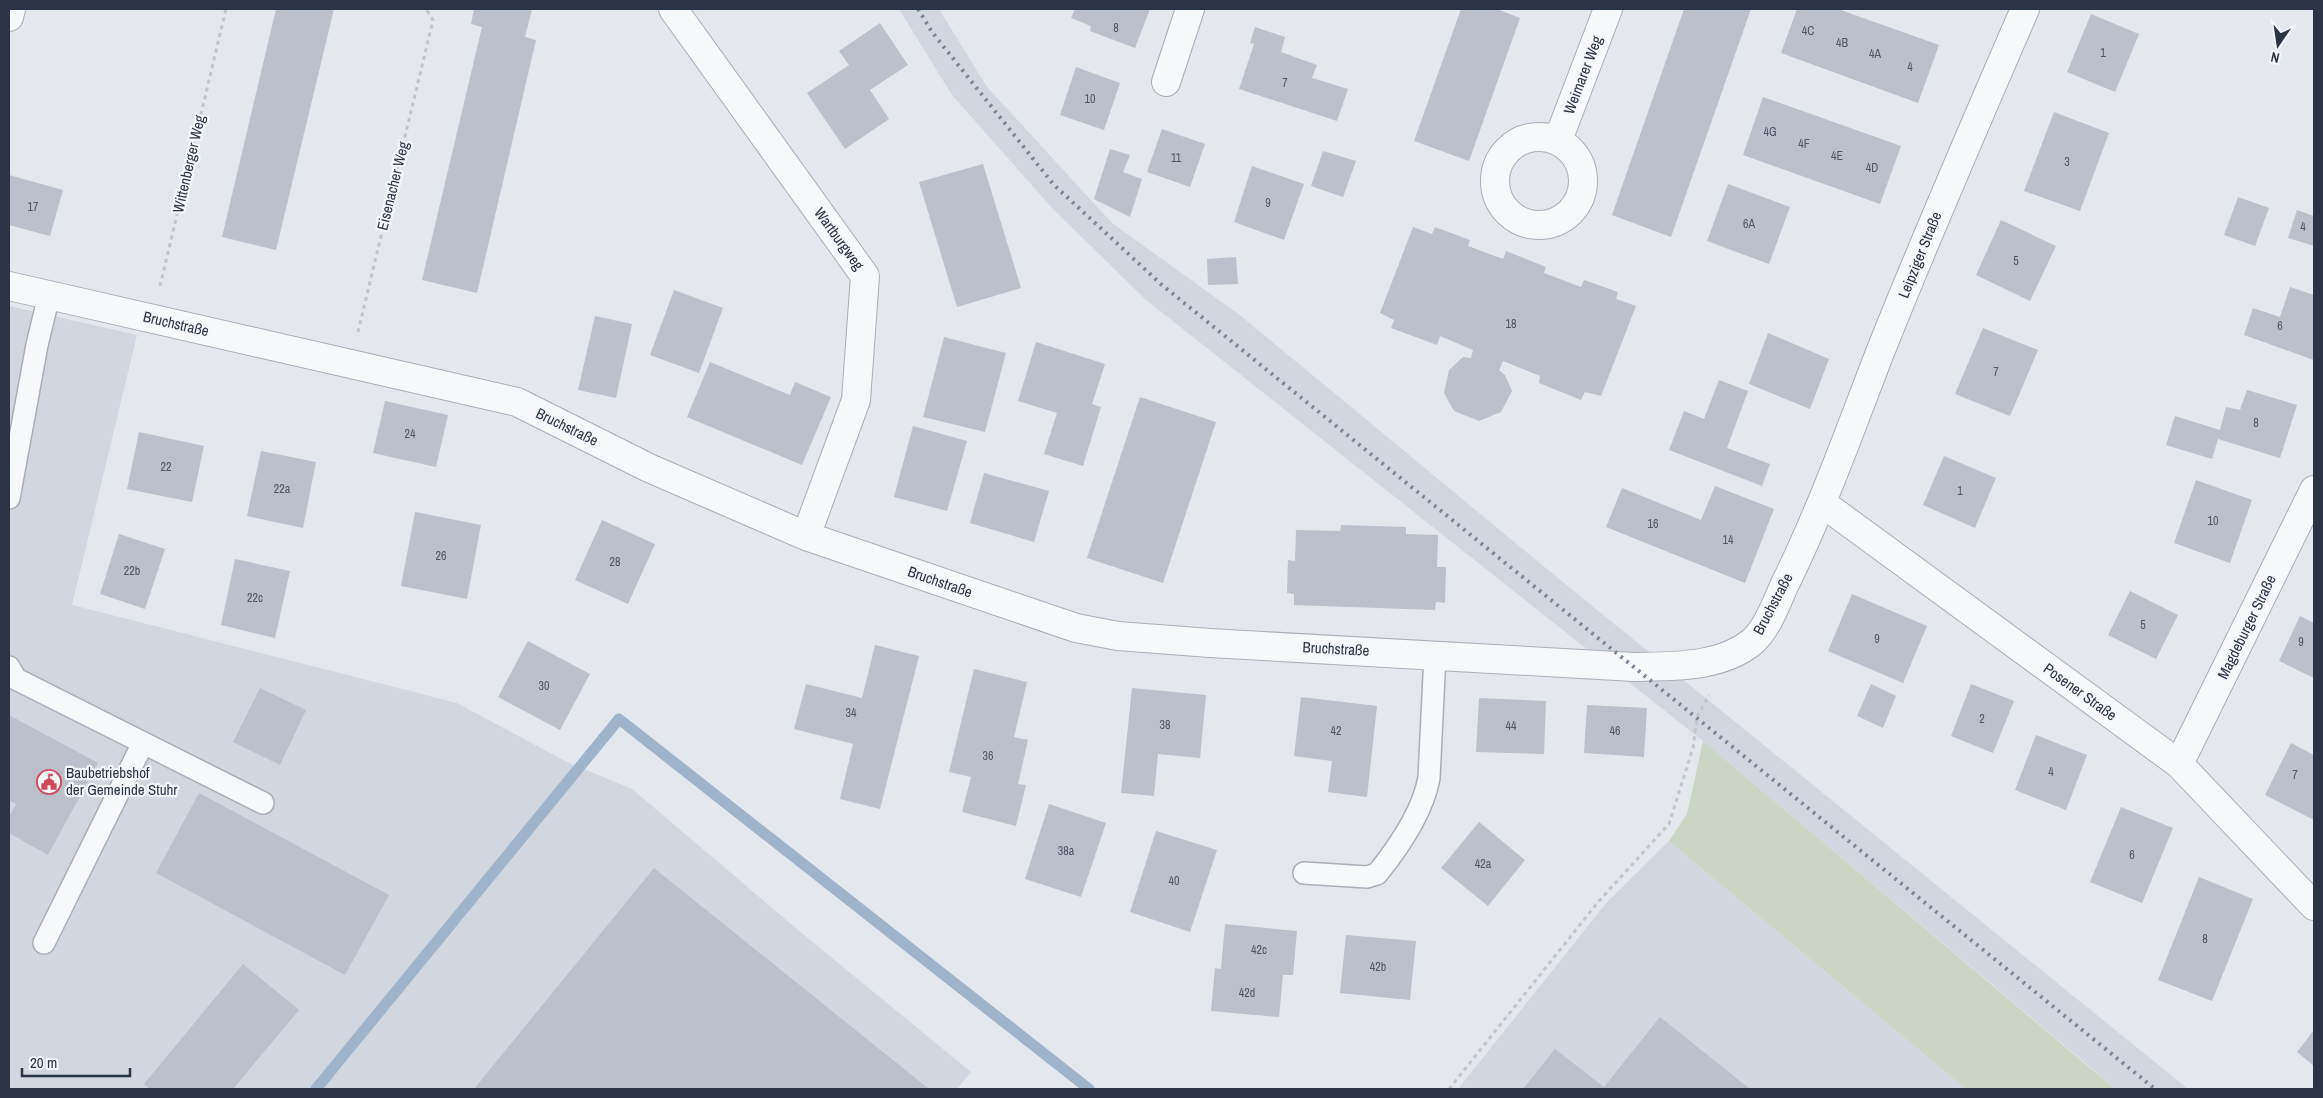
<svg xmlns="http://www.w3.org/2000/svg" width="2323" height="1098" font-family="'Archivo Narrow',sans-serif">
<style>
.built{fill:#d2d6de}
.green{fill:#c9d6c5}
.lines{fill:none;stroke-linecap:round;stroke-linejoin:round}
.stream{stroke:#9fb4cc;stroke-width:11}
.building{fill:#bbc0ca}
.lane-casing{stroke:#a9aeb7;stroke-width:24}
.street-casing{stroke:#a9aeb7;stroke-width:30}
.path{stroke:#c2c5cb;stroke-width:3;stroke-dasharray:4 4;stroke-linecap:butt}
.lane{stroke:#f7f8fa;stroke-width:21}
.street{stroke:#f7f8fa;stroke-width:28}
.rail{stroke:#7d8696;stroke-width:4;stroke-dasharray:2.5 5;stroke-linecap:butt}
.labels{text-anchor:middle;stroke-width:4.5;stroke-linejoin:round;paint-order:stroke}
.number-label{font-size:12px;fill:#4f5766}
.street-label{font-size:15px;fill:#2b3445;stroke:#f4f6f9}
.poi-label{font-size:15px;fill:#2b3445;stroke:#f4f6f9;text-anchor:start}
</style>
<rect width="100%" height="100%" fill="#e4e7ec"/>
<path class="built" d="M899,9h40l48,78 125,136 129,93 318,263 629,510h-72l-413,-348 -558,-442 -92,-90 -101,-114z
M9,306l128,29 -65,270 385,98 108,58 67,28 166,141 173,142 -14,17h-948z
M1669,841l297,248h-508l149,-187z"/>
<path class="green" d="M1703,741l387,327 26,21h-150l-297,-248 18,-27z"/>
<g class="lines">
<path class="stream" d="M316,1089l303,-370 470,370"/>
</g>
<path class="building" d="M276,9h58l-58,241 -54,-13z
M474,9h58l-7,28 11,3 -59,253 -55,-13 60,-253 -11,-3z
M1075,9h75l-15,39 -45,-17 1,-5 -20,-8z
M1461,9h36l23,9 -51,143 -55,-20z
M1684,9h67l-80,228 -59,-22z
M1797,9h41l101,36 -21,58 -137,-50z
M2091,14l48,20 -24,58 -48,-20z
M880,23l28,42 -38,25 19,29 -44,30 -38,-56 42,-28 -10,-14z
M1255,27l30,10 -4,15 36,13 -5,13 36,11 -11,32 -98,-32 15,-45 -4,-1z
M1076,67l44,16 -16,47 -44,-15z
M1763,97l138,49 -21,58 -137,-49z
M2054,112l55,21 -29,78 -56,-20z
M1162,129l43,15 -15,43 -43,-15z
M1110,149l20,6 -7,17 19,7 -12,38 -36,-18z
M1323,151l33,10 -13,36 -32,-11z
M983,164l38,124 -64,19 -38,-125z
M1252,166l52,18 -20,56 -50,-18z
M9,175l54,15 -13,46 -41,-11z
M1728,184l62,23 -21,57 -62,-23z
M2238,197l31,11 -14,38 -31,-11z
M2297,210l17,6v30l-26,-8z
M2001,220l55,26 -26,55 -54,-26z
M1413,227l19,7 3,-7 35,13 -2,6 35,13 3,-8 40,16 -2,6 37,14 3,-7 34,12 -2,7 20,7 -35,90 -16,-4 -4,8 -42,-17 1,-7 -37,-15 -4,9 6,5 7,16 -11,21 -22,9 -25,-10 -10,-18 5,-23 14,-13 8,1 2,-8 -33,-14 -3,9 -46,-17 3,-8 -14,-7z
M1236,257l2,27 -30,1 -1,-26z
M2290,287l24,8v65l-70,-25 9,-27 27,9z
M674,290l49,18 -24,65 -49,-18z
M595,316l37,8 -16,74 -38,-8z
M1983,328l55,22 -28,66 -55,-22z
M1768,333l61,26 -19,50 -61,-25z
M944,337l62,16 -21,79 -62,-15z
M1036,342l69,22 -13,40 9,3 -18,59 -39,-12 13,-41 -39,-12z
M710,362l80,33 5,-13 36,15 -29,68 -115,-48z
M1719,380l29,11 -21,57 43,16 -8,22 -93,-36 15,-39 20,8z
M2247,390l50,15 -17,53 -62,-19 -6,20 -46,-14 9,-29 45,14 6,-23 14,3z
M1140,397l76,25 -53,161 -76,-25z
M385,401l63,14 -12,52 -63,-14z
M913,426l54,15 -20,70 -53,-14z
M139,432l65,14 -12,56 -65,-13z
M261,451l55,11 -13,66 -56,-12z
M1944,456l52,22 -21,50 -52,-23z
M984,473l65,18 -15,51 -64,-19z
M2196,480l56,20 -22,63 -56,-20z
M1715,486l59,23 -29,74 -139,-56 16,-39 79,32z
M415,512l66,13 -14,74 -66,-13z
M602,520l53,24 -27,60 -53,-24z
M1341,525l65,2v7l32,1 -1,32h9l-1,36 -9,-1 -1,8 -141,-5v-11l-7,-1 1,-33 7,1 1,-31 44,1z
M119,534l46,15 -20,60 -45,-15z
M235,559l55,12 -15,67 -54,-13z
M2130,591l48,24 -22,44 -48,-24z
M1852,594l75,32 -24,57 -75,-32z
M2300,616l14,7v55l-35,-17z
M528,641l62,33 -30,56 -62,-33z
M875,645l44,11 -39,153 -40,-10 13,-55 -59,-15 12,-45 56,14z
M974,669l53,13 -13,55 14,3 -10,44 8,1 -10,41 -54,-14 9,-35 -22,-5z
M1871,684l25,12 -13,32 -26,-12z
M1971,684l43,17 -21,52 -42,-17z
M260,688l46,22 -26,55 -47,-23z
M1132,688l74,7 -6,63 -42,-4 -4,42 -33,-3z
M1301,697l76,9 -10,91 -39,-5 4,-31 -38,-5z
M1479,698l67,3 -2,53 -68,-2z
M1587,705l60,3 -3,49 -60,-4z
M9,715l89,48 -50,92 -39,-22v-16l7,-13 -7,-4z
M2036,735l51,20 -21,55 -51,-20z
M2291,743l23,12v65l-49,-25z
M199,793l190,102 -44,80 -189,-102z
M1049,804l57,19 -25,74 -56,-18z
M2121,807l52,21 -31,75 -52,-21z
M1479,822l46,38 -37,46 -47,-38z
M1156,831l61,19 -27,82 -60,-20z
M654,868l275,221h-455z
M2199,877l54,22 -41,102 -54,-21z
M1225,924l72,7 -4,44h-10l-4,42 -68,-6 4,-43 6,1z
M1346,935l70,6 -6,59 -70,-7z
M243,964l56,46 -66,79h-83l-6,-5z
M1660,1017l90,72h-227l32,-40 49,38z
M2314,1030v36l-17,-14z"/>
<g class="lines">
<defs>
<path id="lane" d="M9,498l28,-153 12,-50
M9,667l7,12 247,124
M1304,873l63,4 10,-3c21,-26 46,-63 52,-96l6,-123
M44,943l99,-200"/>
<path id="street" d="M673,9l192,267 -9,124 -50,136
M9,17l2,-8
M1166,82l24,-73
M1495 181a44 44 0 1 1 88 0a44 44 0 1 1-88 0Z
M1558,140l50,-131
M9,286l508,116 132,66 157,68 270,92 42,8 92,7 424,24c39,-1 86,1 118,-25 15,-13 24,-38 32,-56 37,-75 65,-153 95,-231 46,-116 96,-231 146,-346
M1822,503l357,261 135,142
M2179,764l135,-274"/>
</defs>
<use href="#lane" class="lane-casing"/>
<use href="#street" class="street-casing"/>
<path class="path" d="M160,286l66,-277
M358,332l75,-312 -7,-11
M1449,1089l150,-188 70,-77 24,-76 4,-31 12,-22"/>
<use href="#lane" class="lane"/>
<use href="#street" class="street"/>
<path class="rail" d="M918,9l14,23 122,153 108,100 993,804"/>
</g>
<defs>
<symbol id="civic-ring" viewBox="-11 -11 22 22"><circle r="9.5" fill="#f4f6f9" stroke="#d1495b" stroke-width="1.5"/><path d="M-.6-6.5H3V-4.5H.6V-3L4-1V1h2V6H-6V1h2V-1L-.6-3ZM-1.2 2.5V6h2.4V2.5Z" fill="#d1495b"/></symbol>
</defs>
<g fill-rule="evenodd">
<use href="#civic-ring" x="35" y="768" width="28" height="28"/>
</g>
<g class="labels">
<g class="number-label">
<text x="1116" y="32">8</text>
<text x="1808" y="35">4C</text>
<text x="1842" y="47">4B</text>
<text x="2103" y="57">1</text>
<text x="1875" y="58">4A</text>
<text x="1910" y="71">4</text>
<text x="1285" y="87">7</text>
<text x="1090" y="103">10</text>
<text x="1770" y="136">4G</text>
<text x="1804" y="148">4F</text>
<text x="1837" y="160">4E</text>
<text x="1176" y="162">11</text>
<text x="2067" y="166">3</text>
<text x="1872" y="172">4D</text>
<text x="1268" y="207">9</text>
<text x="33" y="211">17</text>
<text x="1749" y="228">6A</text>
<text x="2303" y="231">4</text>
<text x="2016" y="265">5</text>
<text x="1511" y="328">18</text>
<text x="2280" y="330">6</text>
<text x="1996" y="376">7</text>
<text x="2256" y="427">8</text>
<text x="410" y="438">24</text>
<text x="166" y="471">22</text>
<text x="282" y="493">22a</text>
<text x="1960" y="495">1</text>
<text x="2213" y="525">10</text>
<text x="1653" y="528">16</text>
<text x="1728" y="544">14</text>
<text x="441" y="560">26</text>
<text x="615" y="566">28</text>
<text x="132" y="575">22b</text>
<text x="255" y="602">22c</text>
<text x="2143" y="629">5</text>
<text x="1877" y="643">9</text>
<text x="2301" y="646">9</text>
<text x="544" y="690">30</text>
<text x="851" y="717">34</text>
<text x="1982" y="723">2</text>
<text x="1165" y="729">38</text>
<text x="1511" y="730">44</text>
<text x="1336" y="735">42</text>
<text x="1615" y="735">46</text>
<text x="988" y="760">36</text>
<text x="2051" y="776">4</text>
<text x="2295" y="779">7</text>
<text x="1066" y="855">38a</text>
<text x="2132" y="859">6</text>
<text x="1483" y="868">42a</text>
<text x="1174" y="885">40</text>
<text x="2205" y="943">8</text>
<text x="1259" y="954">42c</text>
<text x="1378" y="971">42b</text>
<text x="1247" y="997">42d</text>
</g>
<g class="street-label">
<text transform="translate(1583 75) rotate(-69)" y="5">Weimarer Weg</text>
<text transform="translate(189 164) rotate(-77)" y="5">Wittenberger Weg</text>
<text transform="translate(393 186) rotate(-76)" y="5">Eisenacher Weg</text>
<text transform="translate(839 239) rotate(54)" y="5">Wartburgweg</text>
<text transform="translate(1920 255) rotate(-68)" y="5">Leipziger Straße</text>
<text transform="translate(176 324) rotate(13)" y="5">Bruchstraße</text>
<text transform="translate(567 427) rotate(26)" y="5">Bruchstraße</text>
<text transform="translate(940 582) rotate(19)" y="5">Bruchstraße</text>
<text transform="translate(1773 604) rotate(-62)" y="5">Bruchstraße</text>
<text transform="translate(2247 627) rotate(-64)" y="5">Magdeburger Straße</text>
<text transform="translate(1336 649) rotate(3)" y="5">Bruchstraße</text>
<text transform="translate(2080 692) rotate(36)" y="5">Posener Straße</text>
</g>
<g class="poi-label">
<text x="66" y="778">Baubetriebshof<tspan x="66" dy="17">der Gemeinde Stuhr</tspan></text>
</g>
</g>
<rect width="2323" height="1098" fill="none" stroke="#2b3445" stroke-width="20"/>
<g transform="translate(2278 45) rotate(193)" stroke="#f4f6f9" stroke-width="4" paint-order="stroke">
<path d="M0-4L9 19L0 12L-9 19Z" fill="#2b3445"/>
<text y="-8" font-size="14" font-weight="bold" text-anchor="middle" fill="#2b3445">N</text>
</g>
<path d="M22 1068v8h108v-8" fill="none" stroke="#2b3445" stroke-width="2.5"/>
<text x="30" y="1068" font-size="15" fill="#2b3445" stroke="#f4f6f9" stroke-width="4" paint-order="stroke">20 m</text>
</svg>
